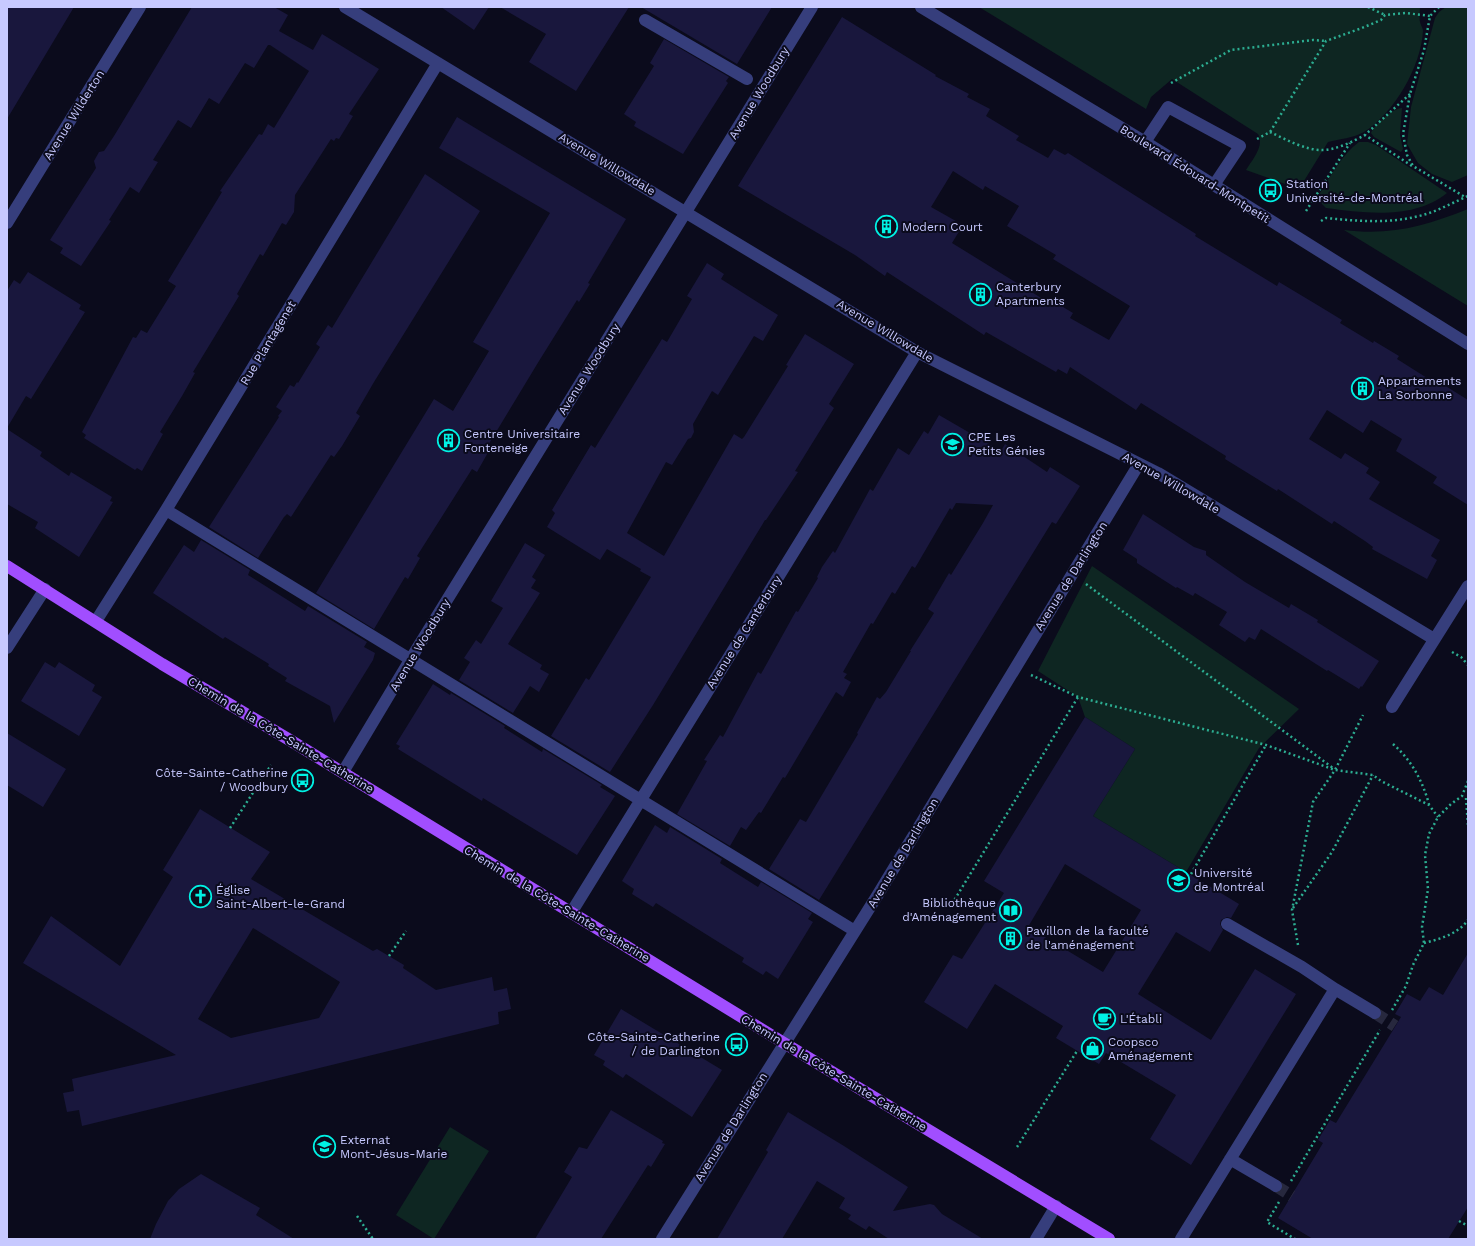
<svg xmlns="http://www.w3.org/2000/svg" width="1475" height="1246" font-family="'Work Sans',sans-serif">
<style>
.green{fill:#0e2622}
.building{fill:#19173d;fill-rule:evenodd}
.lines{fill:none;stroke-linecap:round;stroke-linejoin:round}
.minor-tunnel{stroke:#27283e;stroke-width:12;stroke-dasharray:12 6;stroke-linecap:butt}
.path{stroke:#2cad91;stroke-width:2.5;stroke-dasharray:2 3;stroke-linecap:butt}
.minor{stroke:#363e7c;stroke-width:12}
.major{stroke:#a14eff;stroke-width:12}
.labels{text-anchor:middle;stroke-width:4;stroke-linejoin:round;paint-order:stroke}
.street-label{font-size:12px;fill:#c7c9ff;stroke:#0b0b1c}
.poi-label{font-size:12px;fill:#c7c9ff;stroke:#0b0b1c;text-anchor:start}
</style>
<rect width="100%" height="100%" fill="#0b0b1c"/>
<path class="green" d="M979,7h441c0,5 -1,11 0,15 1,4 3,6 3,9 -2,36 -29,82 -59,101 -11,6 -24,7 -36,10l-29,47 -53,-19c6,-10 19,-24 12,-36l-86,-55 -21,18 -5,12z
M1446,7h22v168l-16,7 -20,-8 -14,-11 -11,-19 4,-37 24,-89 4,-6z
M1402,108l-2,27 3,14 -2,3 -27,-15 -3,-4c3,-8 22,-25 31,-25z
M1359,142h9l8,3 71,48c-33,27 -82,20 -121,15l-8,-8 2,-7c11,-17 22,-39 39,-51z
M1468,209v97l-124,-76c47,6 81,-4 124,-21z
M1092,566l207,143 -40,39 -73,124 -93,-56 42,-67 -50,-32 -7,-20 -40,-26z
M450,1127l39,24 -55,88 -38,-24z"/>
<path class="building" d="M7,7h67l-67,112z
M192,7h82l14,8 -9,16 34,19 9,-16 57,35 -30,45 4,2 -14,23 -3,-1 -2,3 -3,-2 -36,56 -1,17 -8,13 -4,-2 -19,33 -3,-2 -23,40 2,2 -18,30 -28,46 2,1 -13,23 -22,36 3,2 -21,37 -5,-3 -2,2 -51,-32 2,-3 -4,-3 51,-95 3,1 5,-8 6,3 29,-47 -8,-5 54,-89 -2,-1 39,-57 3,1 6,-11 6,4 35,-57 -39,-26h-2l-14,23 -9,-5 -26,41 -10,-6 -18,30 -13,-8 -25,40 5,2 -19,31 -9,-6 -21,33 2,1 -30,45 -21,-13 3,-5 -13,-8 46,-72 -2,-7 5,-9 5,-1 10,-15z
M441,7h48l-15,23z
M500,7h129l-53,84 -47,-29 17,-28z
M641,7h131l-35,57z
M842,17l94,58 -1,1 34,18 -2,3 23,12 -4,7 33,20 -3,4 32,18 6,-9 11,6 3,-2 128,81 -1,2 82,50 2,-4 40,24 23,14 -2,3 33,20 1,-2 25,15 -2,3 38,24 1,-3 32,20v105l-35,-22 4,-6 -41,-26 6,-12 -31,-19 -8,13 -36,-23 -18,29 32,20 4,-6 24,15 -3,5 14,9 -11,17 71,41 -9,16 6,4 -10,19 -55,-30 1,-2 -8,-6 -31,-20 -2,3 -54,-35 -1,2 -52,-32 1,-3 -85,-53 -5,7 -66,-43 -3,7 -9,-5 -2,3 -70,-40 -2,3 -97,-63 -2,4 -30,-21 -117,-69zM953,171l30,19 2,-4 34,20 -12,20 49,29 -3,4 77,47 -21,34 -39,-22 3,-5 -20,-12 -2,3 -99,-61 11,-18 -32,-18z
M664,39l65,38 -3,4 2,2 -45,71 -49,-28 2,-4 -12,-8 30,-48 -4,-3z
M457,117l169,102 -38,64 2,1 -11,18 -2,-2 -38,61 -52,86 3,2 -13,23 -5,-3 -55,87 3,2 -12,21 -3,-2 -31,52 -58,-36 118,-194 19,12 36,-60 -16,-9 77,-129 -111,-65z
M425,174l55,37 -106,171 -18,31 4,3 -18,30 -8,11 -3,-2 -40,62 -4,-3 -3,3 -26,41 -49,-31 70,-110 -1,-1 4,-5 -6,-4 14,-22 4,2 3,-5 1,1 22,-36 -4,-3 12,-19 4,3z
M707,263l17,11 -3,5 57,36 -15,26 -9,-5 -36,59 -6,-4 -19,33 1,8 -3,6 -3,1 -16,26 -6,-3 -39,71 37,23 70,-122 8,5 2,-2 44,-71 -2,-1 19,-31 49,30 -25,40 5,4 -39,63 3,1 -32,48h-1l-112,185 -43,67 -59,-36 35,-58 3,2 62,-103 -11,-6 1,-2 -34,-20 -7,11 -53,-33 8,-14 -3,-3 39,-65 4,3 67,-109 5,3 25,-43 -5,-3z
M28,272l53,33 -2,4 6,3 -54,87 -5,-3 -19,32v-137l7,-11 6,4z
M939,415l62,36 4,-7 42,28 3,-5 30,19 -24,38 -4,-2 -233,378 -50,-31 31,-50 6,3 52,-88 -1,-1 20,-36 3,2 6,-7 25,-41h-1l24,-38 -6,-4 21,-36 2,2 32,-52 10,-18 -37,-2 -4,7 -2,-2 -35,60 -3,-2 -17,28 -3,-2 -19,32 -2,-1 -28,49 4,2 -3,4 7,4 -8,15 -7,-5 -51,86 -2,-1 -22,36 -2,-1 -13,18 -5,-3 -11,19 -53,-32 30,-53 -3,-1 16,-25 3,2 35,-65 3,2 35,-63 2,1 20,-34 -1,-1 5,-10 11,-16 2,2 35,-64 3,2 25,-43 11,7 15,-24 4,3z
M7,429l35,23 -2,4 29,20 2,-4 41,25 -2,4 3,1 -34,55 -44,-29 3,-6 -31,-18z
M1143,514l51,33 12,4v4l39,27 44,26 2,-4 27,16 -1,2 62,39 -17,26 -1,-1 -2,3 -31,-19 -1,1 -66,-42 -6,11 -6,-3 -4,5 -26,-17 8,-13 -32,-19 -2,3 -16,-9 -1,1 -39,-25v-4l-14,-9z
M201,540l49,30 -2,5 57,36 3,-5 59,36 -3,5 11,6 -2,7 -39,63 -4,-17 -45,-25 2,-3 -19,-12 1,-2 -44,-27 -2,2 -70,-46 31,-48 10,7z
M525,543l20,12 -13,22 4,3 -5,8 9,5 -32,51 34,21 -2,4 9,5 -10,18 -9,-6 -17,27 -54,-33 11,-18 -6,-4 12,-18 5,4 22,-36 -12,-7z
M45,662l10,6 4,-6 36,23 -3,6 10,6 -23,39 -58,-35z
M433,684l17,11 1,-2 54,33 -1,2 38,24 1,-3 59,36 -2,2 15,9 -38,59 -94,-57 -1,3 -84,-52 2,-3 -4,-2z
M1085,717l50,32 -42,67 146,88 -8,14 -4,-1 -6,3 -1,4 3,6 -13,22 -34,-20 -38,62 73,46 44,-71 41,25 -105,171 -41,-26 26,-44 -70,-42 -7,11 -43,-26 7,-12 -68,-42 -28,45 -43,-27 29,-47 9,4 42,-66 -20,-12zM1065,864l76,46 -38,62 -75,-45z
M7,733l59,36 -23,38 -36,-22z
M200,809l70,43 -19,27 122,72 4,-2 27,16 -1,3 33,22 56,-13 2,14 13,-3 4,21 -13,3 1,12 -417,102 -3,-16 -12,2 -4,-19 11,-2 -2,-12 104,-24 -153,-92 28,-47 69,50 53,-89 -10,-7zM253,928l87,54 -21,36 -88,20 -33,-19z
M655,825l12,8 3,-6 52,32 -2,4 38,24 3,-5 51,31 -4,6 5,3 -35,57 -12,-8 -3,4 -21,-13 2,-4 -88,-55 -3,4 -21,-13 2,-5 -12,-8z
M1468,953v254l-20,32h-135l-35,-21 45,-75 -5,-3 12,-20 6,3 65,-106 -6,-3 12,-20 13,7 9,-14 14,8z
M621,1009l101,61 -30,47 -66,-43 -3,4 -20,-13 2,-4 -11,-6z
M611,1110l52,31 -1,2 3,1 -14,23 -3,-2 -47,74h-66l37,-62 -8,-5 15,-25 8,2z
M788,1112l56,34 64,41 -15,24 37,-7 4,1 8,9 41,25h-94l-20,-13 -3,4 -18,-11 3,-4 -12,-7 6,-10 -28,-17 -35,58h-65l51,-87 -2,-2z
M201,1174l59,34 -4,7 38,24h-144l6,-15 12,-23 11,-12z"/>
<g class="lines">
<path class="minor-tunnel" d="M1375,1013l20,13
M1276,1186l16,10"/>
<path class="path" d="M1368,7l17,8
M1439,7l-9,9 -6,34 -14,44 -7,40 4,21 6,11 52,31
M1171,83l60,-33 82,-10 13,1
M1410,94l-45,41 47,31
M1270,132c15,7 35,18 51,18 13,1 33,-9 44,-15
M1257,139l13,-7 56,-91 36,-13 19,-8 4,-5 21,-2 24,3
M1306,211l44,-68
M1321,221l5,-3c31,3 62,6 93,-2 17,-4 33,-13 49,-20
M1086,584l247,184
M1452,652l9,5 7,8
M1031,675l47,22 188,48 69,25 38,5 8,6 48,24 9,12
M1393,744c19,17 29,36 36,60
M1466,798l2,28
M230,828l41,-63
M1191,874l75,-129
M952,904l126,-207
M1293,908l39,-56 41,-77
M1424,943c16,-4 34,-9 44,-23
M1298,945l-6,-35 21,-108 22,-32 28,-55
M389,956l17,-25
M1392,1010l14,-24 7,-21 11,-22 -2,-16 6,-38 -3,-34 4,-21 9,-17 13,-13 11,-8 6,-15
M1017,1147l60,-96
M1291,1181l89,-151
M1279,1202l-12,20 28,17
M357,1216l16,23
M1459,1221l9,5"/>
<path class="minor" d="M345,7l572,345 241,121 276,166
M921,7l224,135 323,202
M645,20l102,59
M1145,142l23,-35 72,39 -26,39
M7,223l133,-216
M166,510l689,421
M96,621l70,-111 272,-447
M7,648l38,-59
M1392,707l76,-121
M343,772l67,-112 402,-653
M571,913l346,-561
M1335,989l40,24
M1230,1159l46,27
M662,1239l215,-343 262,-432
M1036,1239l20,-33
M1181,1239l154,-250 -33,-22 -75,-43"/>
<path class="major" d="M7,566l155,98 126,75 496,304 325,196"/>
</g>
<defs>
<symbol id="bus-ring" viewBox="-11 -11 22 22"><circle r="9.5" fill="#0b0b1c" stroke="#00f1e4" stroke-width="1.5"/><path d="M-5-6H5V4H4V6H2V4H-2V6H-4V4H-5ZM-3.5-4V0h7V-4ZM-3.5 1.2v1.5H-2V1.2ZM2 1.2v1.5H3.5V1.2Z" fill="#00f1e4"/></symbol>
<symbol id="building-ring" viewBox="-11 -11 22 22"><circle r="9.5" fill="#0b0b1c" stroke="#00f1e4" stroke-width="1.5"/><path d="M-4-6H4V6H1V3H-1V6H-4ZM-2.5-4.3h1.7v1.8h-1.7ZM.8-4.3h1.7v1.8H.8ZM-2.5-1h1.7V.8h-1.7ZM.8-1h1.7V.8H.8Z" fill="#00f1e4"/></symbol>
<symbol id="school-ring" viewBox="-11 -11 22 22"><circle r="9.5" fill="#0b0b1c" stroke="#00f1e4" stroke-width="1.5"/><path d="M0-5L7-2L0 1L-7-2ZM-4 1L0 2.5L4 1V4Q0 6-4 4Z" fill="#00f1e4"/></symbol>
<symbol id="university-ring" viewBox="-11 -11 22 22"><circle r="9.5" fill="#0b0b1c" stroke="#00f1e4" stroke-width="1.5"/><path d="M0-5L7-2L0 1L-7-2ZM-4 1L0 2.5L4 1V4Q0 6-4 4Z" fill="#00f1e4"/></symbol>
<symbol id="church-ring" viewBox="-11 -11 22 22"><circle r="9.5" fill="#0b0b1c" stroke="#00f1e4" stroke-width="1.5"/><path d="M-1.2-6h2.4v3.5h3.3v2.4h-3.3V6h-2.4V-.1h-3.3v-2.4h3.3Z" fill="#00f1e4"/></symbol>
<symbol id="library-ring" viewBox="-11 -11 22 22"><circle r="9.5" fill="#0b0b1c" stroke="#00f1e4" stroke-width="1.5"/><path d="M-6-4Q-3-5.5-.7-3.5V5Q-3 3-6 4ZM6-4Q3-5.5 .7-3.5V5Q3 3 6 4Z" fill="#00f1e4"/></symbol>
<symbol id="cafe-ring" viewBox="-11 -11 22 22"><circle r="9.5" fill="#0b0b1c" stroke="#00f1e4" stroke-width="1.5"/><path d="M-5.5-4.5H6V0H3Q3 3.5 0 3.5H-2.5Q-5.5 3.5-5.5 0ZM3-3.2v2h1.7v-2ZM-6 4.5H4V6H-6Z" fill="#00f1e4"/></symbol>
<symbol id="shop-ring" viewBox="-11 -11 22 22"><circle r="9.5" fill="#0b0b1c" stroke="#00f1e4" stroke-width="1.5"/><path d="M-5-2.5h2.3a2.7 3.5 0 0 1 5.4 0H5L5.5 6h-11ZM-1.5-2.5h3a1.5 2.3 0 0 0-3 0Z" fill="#00f1e4"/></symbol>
</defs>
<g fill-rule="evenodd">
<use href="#bus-ring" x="1258" y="178" width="25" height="25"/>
<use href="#building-ring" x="874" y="214" width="25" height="25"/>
<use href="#building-ring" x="968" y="282" width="25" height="25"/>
<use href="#building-ring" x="1350" y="376" width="25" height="25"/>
<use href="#building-ring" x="436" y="428" width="25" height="25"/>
<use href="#school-ring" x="940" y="432" width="25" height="25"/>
<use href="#bus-ring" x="290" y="768" width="25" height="25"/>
<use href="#university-ring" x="1166" y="868" width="25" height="25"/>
<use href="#church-ring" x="188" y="884" width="25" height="25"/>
<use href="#library-ring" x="998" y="898" width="25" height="25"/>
<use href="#building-ring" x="998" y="926" width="25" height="25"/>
<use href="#cafe-ring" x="1092" y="1006" width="25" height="25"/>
<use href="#bus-ring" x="724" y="1032" width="25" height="25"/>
<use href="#shop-ring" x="1080" y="1036" width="25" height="25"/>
<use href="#school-ring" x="312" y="1134" width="25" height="25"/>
</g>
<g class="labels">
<g class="street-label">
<text transform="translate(759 93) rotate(-59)" y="4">Avenue Woodbury</text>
<text transform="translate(74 115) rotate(-58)" y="4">Avenue Wilderton</text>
<text transform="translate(607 164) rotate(31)" y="4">Avenue Willowdale</text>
<text transform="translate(1195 174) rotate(32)" y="4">Boulevard Édouard-Montpetit</text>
<text transform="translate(885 331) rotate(31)" y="4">Avenue Willowdale</text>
<text transform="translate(268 343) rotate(-59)" y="4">Rue Plantagenet</text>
<text transform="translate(589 369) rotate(-58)" y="4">Avenue Woodbury</text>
<text transform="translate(1171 483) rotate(30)" y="4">Avenue Willowdale</text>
<text transform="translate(1071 576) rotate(-58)" y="4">Avenue de Darlington</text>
<text transform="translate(744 632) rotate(-58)" y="4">Avenue de Canterbury</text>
<text transform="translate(420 645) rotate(-59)" y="4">Avenue Woodbury</text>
<text transform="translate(281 735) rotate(31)" y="4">Chemin de la Côte-Sainte-Catherine</text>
<text transform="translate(903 853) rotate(-59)" y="4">Avenue de Darlington</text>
<text transform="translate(557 904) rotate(31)" y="4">Chemin de la Côte-Sainte-Catherine</text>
<text transform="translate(834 1073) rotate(31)" y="4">Chemin de la Côte-Sainte-Catherine</text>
<text transform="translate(731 1127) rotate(-58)" y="4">Avenue de Darlington</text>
</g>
<g class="poi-label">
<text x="1286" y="188">Station<tspan x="1286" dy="14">Université-de-Montréal</tspan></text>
<text x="902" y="231">Modern Court</text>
<text x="996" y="291">Canterbury<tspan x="996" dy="14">Apartments</tspan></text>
<text x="1378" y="385">Appartements<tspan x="1378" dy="14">La Sorbonne</tspan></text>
<text x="464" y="438">Centre Universitaire<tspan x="464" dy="14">Fonteneige</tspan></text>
<text x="968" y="441">CPE Les<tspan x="968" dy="14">Petits Génies</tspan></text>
<text x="288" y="777" text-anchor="end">Côte-Sainte-Catherine<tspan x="288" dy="14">/ Woodbury</tspan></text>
<text x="1194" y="877">Université<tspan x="1194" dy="14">de Montréal</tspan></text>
<text x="216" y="894">Église<tspan x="216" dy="14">Saint-Albert-le-Grand</tspan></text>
<text x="996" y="907" text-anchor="end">Bibliothèque<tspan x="996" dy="14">d'Aménagement</tspan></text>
<text x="1026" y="935">Pavillon de la faculté<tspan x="1026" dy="14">de l'aménagement</tspan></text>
<text x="1120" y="1023">L'Établi</text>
<text x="720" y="1041" text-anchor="end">Côte-Sainte-Catherine<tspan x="720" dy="14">/ de Darlington</tspan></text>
<text x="1108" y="1046">Coopsco<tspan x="1108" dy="14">Aménagement</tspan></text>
<text x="340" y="1144">Externat<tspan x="340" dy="14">Mont-Jésus-Marie</tspan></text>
</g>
</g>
<rect width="1475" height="1246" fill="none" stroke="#c7c9ff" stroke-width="16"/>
</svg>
